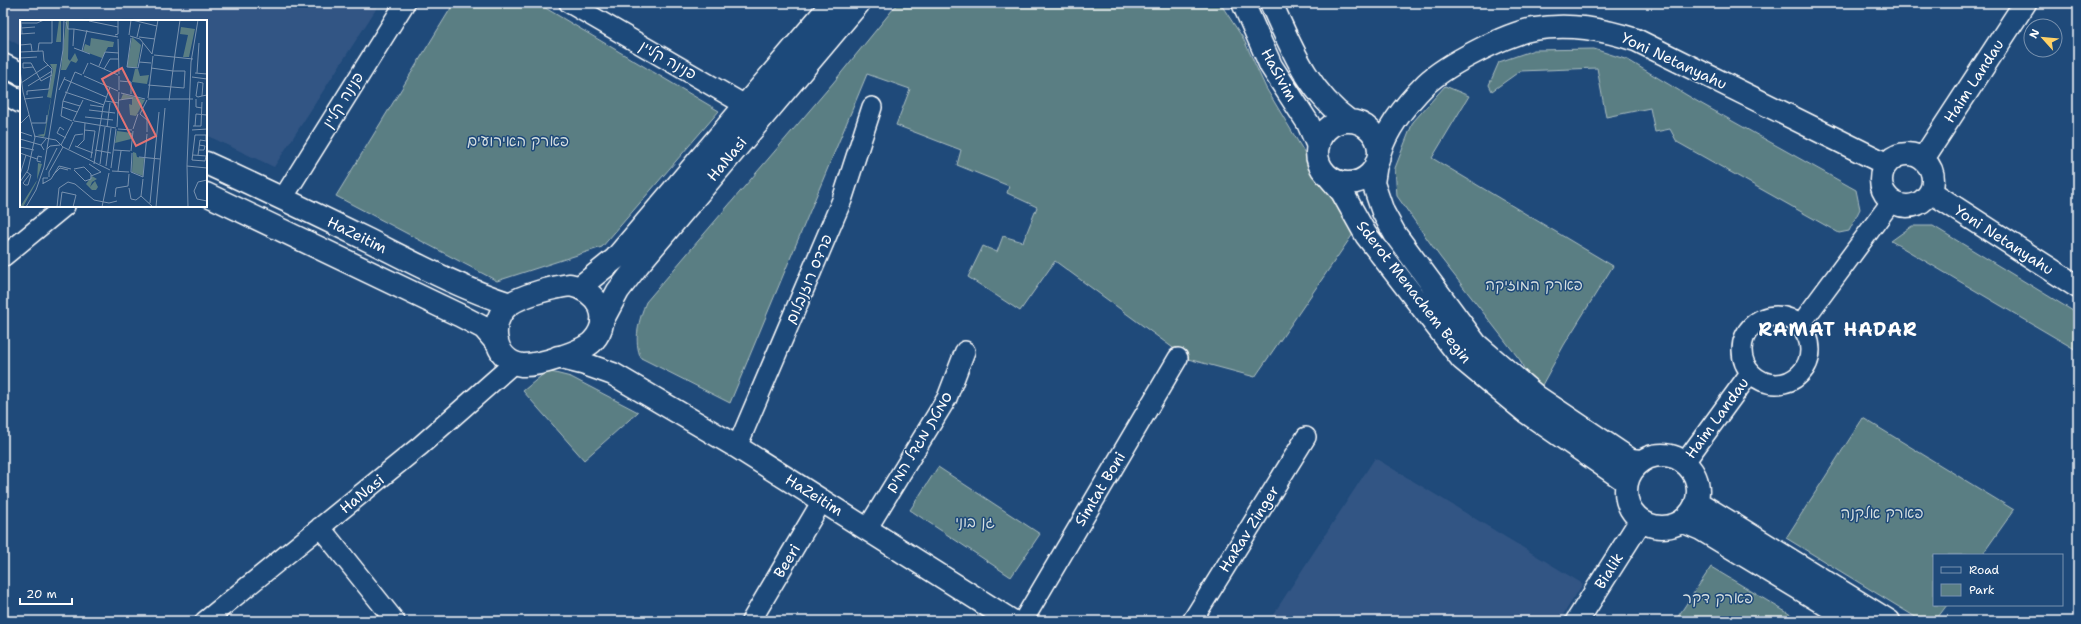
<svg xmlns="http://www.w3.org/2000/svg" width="2081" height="624" font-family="'Shantell Sans','Playpen Sans Hebrew',sans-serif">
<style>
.built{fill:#325584}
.green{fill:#5a7e83;stroke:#acbec1}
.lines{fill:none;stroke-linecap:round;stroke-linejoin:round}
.minor-casing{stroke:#fff;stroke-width:22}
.tertiary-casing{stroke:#fff;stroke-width:25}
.minor{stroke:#1f4a7a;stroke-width:19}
.tertiary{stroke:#1f4a7a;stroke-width:22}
.labels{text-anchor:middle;stroke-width:3;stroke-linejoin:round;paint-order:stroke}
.street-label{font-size:15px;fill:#fff;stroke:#1f4a7a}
.park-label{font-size:15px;fill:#d6dfe0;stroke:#1f4a7a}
.district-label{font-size:19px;font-weight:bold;letter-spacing:1px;fill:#fff;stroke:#1f4a7a}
.inset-road{fill:none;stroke:#7992af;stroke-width:1}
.view{fill:#e47373;fill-opacity:0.15;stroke:#e47373;stroke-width:2}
.inset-edge{fill:none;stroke:#fff;stroke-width:2}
</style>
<rect width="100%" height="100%" fill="#1f4a7a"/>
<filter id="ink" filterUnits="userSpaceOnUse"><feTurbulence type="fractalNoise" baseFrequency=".025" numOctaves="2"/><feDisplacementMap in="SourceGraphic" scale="8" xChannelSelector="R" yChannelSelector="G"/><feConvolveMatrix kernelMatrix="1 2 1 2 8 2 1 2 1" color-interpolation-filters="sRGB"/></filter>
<g filter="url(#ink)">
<path class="built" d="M3,3h377l-106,164 -68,-32v-114h-185v25l-18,-10z
M1375,458l208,126 -24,37h-290z"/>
<path class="green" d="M454,3h83l182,108 -117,136 -105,34 -161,-85z
M898,3h322l23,35 23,50 87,146 -98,143 -67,-18 -133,-98 -35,50 -52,-34 15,-31 14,6 6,-16 20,6 14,-35 -30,-14 2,-7 -52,-21 4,-15 -65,-25 14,-36 -43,-15 -137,329 -89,-45c-8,-17 -2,-39 5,-56l187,-219z
M1594,49l34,11 72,43 156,87 4,19 -11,22 -10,2 -162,-91 -7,-13 -15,3 -5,-24 -44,9 -9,-49 -77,3 -28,20 -3,-6 10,-23 35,-12z
M1445,86l24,10 -37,62 181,108 -49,79 -28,51 -16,-36 -80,-103 -43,-61 -2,-28 18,-46z
M1912,226h21l145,88v37l-187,-110z
M547,371l24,6 67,35 -54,48 -61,-69z
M1863,418l151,92 -32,45h-48v50h13l-12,16h-13l-136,-83z
M938,467l102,67 -29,43 -101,-67z
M1711,567l90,54h-126z"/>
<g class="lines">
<defs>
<path id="minor" d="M569,3l176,102
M283,198l122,-195
M3,257l62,-51
M1742 350a34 34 0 1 1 68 0a34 34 0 1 1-68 0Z
M1800,325l91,-123
M737,447l105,-247 30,-93
M1685,462l65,-89
M320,527l75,94
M867,529l80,-131 18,-47
M205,621l215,-175 95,-84
M751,621l71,-120
M1023,621l155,-263
M1192,621l114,-184"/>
<path id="tertiary" d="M1243,3l28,63 37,57 10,23
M1271,3c20,44 37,89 78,118
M3,65l18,9
M3,92l18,10
M1317 152a31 31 0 1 1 62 0a31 31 0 1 1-62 0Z
M1881 180a26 26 0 1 1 52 0a26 26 0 1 1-52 0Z
M1379,154c8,-26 28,-51 47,-70 21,-20 80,-50 108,-55 36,-6 68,0 102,11l250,124
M1923,159l102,-156
M206,163c55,25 109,51 162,77 46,23 92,48 142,64
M1376,164l-3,19 10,29 12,22 81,110 60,52 95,64 10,1
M1329,177l13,15 24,43 96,124 64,53 101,70
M1931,192l147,95
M206,194l253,121 25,13 12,14
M570,285c27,5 44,33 23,56 -10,11 -56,25 -71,24 -29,-4 -35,-45 -12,-61 13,-9 44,-17 60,-19z
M580,287l35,-28 217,-256
M602,321l16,-30 20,-26 221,-262
M558,357l24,6 31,11 124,73 275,174
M1626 491a36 36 0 1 1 72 0a36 36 0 1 1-72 0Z
M1697,502l192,119
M1682,521l19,8 152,92
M1577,621l64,-101"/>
</defs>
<use href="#minor" class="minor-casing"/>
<use href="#tertiary" class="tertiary-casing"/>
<use href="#minor" class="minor"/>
<use href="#tertiary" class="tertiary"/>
</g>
</g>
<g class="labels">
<g class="street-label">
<text transform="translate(668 60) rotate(30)" y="5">פנינה קליין</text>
<text transform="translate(1674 61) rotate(25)" y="5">Yoni Netanyahu</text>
<text transform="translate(1279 75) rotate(61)" y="5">HaSivim</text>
<text transform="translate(1974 81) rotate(-57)" y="5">Haim Landau</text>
<text transform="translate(343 100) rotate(-58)" y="5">פנינה קליין</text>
<text transform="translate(727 159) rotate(-50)" y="5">HaNasi</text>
<text transform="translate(357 235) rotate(26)" y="5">HaZeitim</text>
<text transform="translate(2004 240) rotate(33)" y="5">Yoni Netanyahu</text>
<text transform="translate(809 279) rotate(-67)" y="5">פרדס רוזנבלום</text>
<text transform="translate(1414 292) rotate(52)" y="5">Sderot Menachem Begin</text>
<text transform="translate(1717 418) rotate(-54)" y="5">Haim Landau</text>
<text transform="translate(919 442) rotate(-59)" y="5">סמטת מגדל המים</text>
<text transform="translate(1100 489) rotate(-59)" y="5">Simtat Boni</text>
<text transform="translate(362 494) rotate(-39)" y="5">HaNasi</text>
<text transform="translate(814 495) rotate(32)" y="5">HaZeitim</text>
<text transform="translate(1249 529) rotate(-58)" y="5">HaRav Zinger</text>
<text transform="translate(787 561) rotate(-59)" y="5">Beeri</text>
<text transform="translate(1609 571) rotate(-58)" y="5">Bialik</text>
</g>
<g class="park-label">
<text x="518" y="146">פארק האירועים</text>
<text x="1534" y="290">פארק המוזיקה</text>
<text x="1882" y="518">פארק אלקנה</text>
<text x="975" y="527">גן בוני</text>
<text x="1718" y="603">פארק דקר</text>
</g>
<g class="district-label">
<text x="1838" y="336">RAMAT HADAR</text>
</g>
</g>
<g transform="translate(20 20)">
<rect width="187" height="187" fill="#1f4a7a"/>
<path d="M39,0h2v22h-5zM46,0h3l-1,39 2,2 5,-8 3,7 -2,3 -5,-2 -5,9h-5zM161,7l14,2 -6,28h-6l5,-22 -8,-1zM112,17l9,8 -4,23 -10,-1zM71,18l23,4 -1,5h-5l-6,11 -19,-7 2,-7 5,2zM30,44h7l-12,71 -1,2 -7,-2 7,-1 7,-36 -4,-1 6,-27zM115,49h3l2,7 9,-1 -2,9 -15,-2zM103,74l22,6 -9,16 -6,-1 -1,-11 3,1v-6h-11zM97,111l15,2 -1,6 -16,4zM113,132l3,1 1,4 7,1 -1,18 -11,-4zM18,143l4,1 -6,19 -13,24h-3l17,-27zM72,156l5,3 -5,3 -2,5 5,-6 3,6 -2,3h-4l-6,-6z" fill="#5a7e83"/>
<path class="inset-road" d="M1,0l1,14M112,0l25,6M69,1l29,6M46,2l2,7h6M1,3h16l7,-3M1,8l14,-1M0,14l15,-1M95,15l3,-1v-14M109,15l2,-15M110,16l10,3 12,15M117,17l3,-13M119,17l16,2M111,18l-4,29 11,1 5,-25M98,19l1,35M0,25l11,-1 1,7M53,26l1,-17 44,8M54,28l16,6M18,31l1,-8h13v-23M62,31l5,-21M0,32l23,-1 1,10 8,8 -3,20 -22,2v4M132,34l6,-34M155,34l5,-34M134,35l39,4M0,38l17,-1M119,42l12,1M11,43l10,18 11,-6M11,43h-8v5l10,-1M70,43l28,12M79,46l6,-14 14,1M131,48l22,3M84,49l6,-10h9M0,50l3,22 12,45 -7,33 -8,12M175,53l12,1M177,53l2,-30M63,54l5,-11M64,56l34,15M99,56v14M172,57l15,2M44,59l42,18M100,61l11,1v12M1,63l27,-18M128,65l36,3 1,-17h-12M8,66l24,-15M39,70l6,-13M45,72l39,13M101,73l24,6M182,76l1,-13 -5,-1 -2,14 2,1 4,-1 5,-1M128,78l5,-42M4,79l19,-2M128,79h45M176,79v8l6,1M99,80l14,-2M43,81l17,5M85,81l14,2M149,81l6,-47M70,85l13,2M42,87l15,5M69,90l26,3M120,94l7,6v12M120,94l7,-14M65,97l28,3M52,101l-11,-5 2,-15 12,-29 7,3M53,101l10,-21M54,101l42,7M12,103h14l1,-8M0,104l9,-9M173,106h8l1,-24M175,106l1,-12 11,1M87,107l3,-24M97,107l2,-35M98,109l14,1M113,109l5,-15M44,110l-4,-3 -3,6 9,5M64,110l11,1 -4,27M172,110l15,-1M0,112l12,4M14,116l22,4 7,7 47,23M0,119l21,6M186,120v-5h-11l-3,25 13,1 1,-5M41,125l12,-23M55,126l18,7M0,127l14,3M57,127l7,-7 1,-17M27,129l3,-3 10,-1M49,129l6,-14 8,-1M24,130l-3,-5 5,-6M75,130l16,3M94,130l16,1M179,130h5l1,-4 -6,-1M111,131l2,-20M0,133l17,6M173,135l14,1M178,135l2,-15 7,1M119,137l21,2M21,142l-4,-1 1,-5 4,1M69,144l12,8 -10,4M74,144l9,-57 7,-20M80,144l5,-37M86,146l5,-38M167,146l20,2M91,148l5,-39M26,150l11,-22M54,150l11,11 6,-2v-5l-7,-7 -10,2M92,151l17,1M98,151l3,-20M7,152l4,3 -3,10h-3l-2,-2 7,-9M111,152l1,-19M111,152l12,5M0,155l6,-20M33,155l7,-7 8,2M29,157v-5l14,-25M123,157l4,-43M187,160l-9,2 -4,9 3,8 10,2M24,162l-1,2v-6h5M24,163l7,-4 8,-13 12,3M108,166l1,-12M109,168l2,11 5,1 5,-4M121,176l2,-17M121,176l12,11M95,177l1,-9 12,-2M130,183l9,-91M6,187l10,-17 8,-23 19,-117 1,-30M37,187l2,-19 9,-6 7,2 19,16 15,3 8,-2M40,187l2,-15 14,3 -3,12M82,187l7,-34M136,187l9,-99M168,187l-1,-41 4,-104 7,-42"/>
<path class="view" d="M102,48l34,68 -20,10 -34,-67z"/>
<rect width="187" height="187" class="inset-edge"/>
</g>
<rect width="2081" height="624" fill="none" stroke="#1f4a7a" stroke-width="16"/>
<rect x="8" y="8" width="2065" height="608" fill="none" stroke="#fff" stroke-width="1.5" filter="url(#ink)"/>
<rect x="1933" y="554" width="130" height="52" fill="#1f4a7a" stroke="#7992af"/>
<rect x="1941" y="567" width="20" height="6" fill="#1f4a7a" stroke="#7992af"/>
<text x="1969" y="574" font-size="12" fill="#ffffff">Road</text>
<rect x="1941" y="584" width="20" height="12" fill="#5a7e83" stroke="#7992af"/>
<text x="1969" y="594" font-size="12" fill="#ffffff">Park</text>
<g transform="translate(2043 38) rotate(297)"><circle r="19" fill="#1f4a7a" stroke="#7992af"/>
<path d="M0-3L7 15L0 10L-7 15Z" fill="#ffd166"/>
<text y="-6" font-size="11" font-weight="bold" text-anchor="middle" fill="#ffffff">N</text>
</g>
<path d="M20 598v6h52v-6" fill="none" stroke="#ffffff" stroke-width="2"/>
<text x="26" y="598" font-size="12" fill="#ffffff" stroke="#1f4a7a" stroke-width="3" paint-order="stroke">20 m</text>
</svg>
